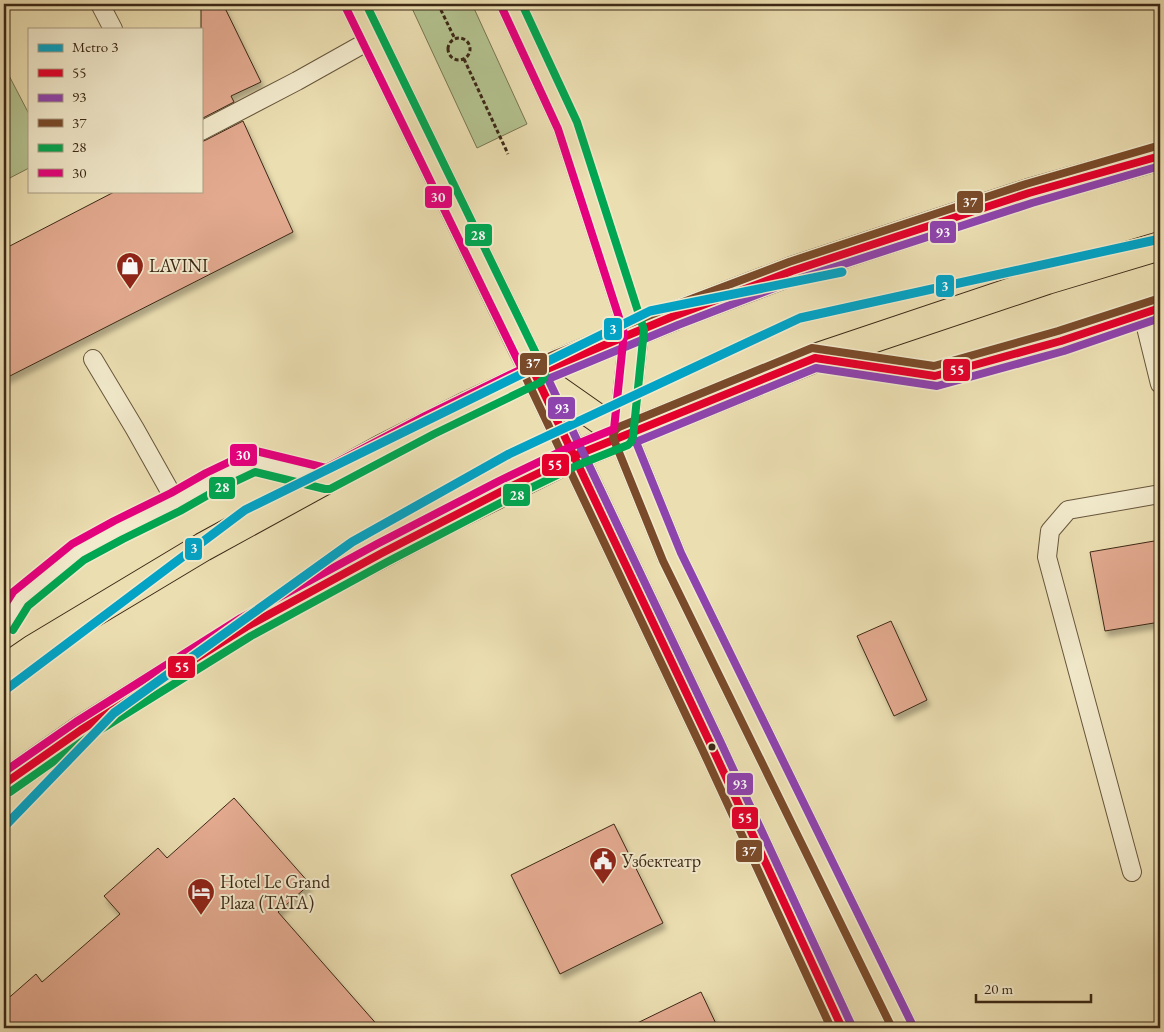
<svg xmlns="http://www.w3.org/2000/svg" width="1164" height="1032" font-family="'EB Garamond',serif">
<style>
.green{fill:#b3c28f;stroke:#787552}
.building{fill:#e3aa90;stroke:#3c2816;filter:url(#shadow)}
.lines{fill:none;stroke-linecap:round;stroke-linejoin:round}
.lane-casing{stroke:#68563d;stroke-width:20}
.primary-casing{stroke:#3c2816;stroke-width:30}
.path{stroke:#3c2816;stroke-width:3;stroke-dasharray:4 2.5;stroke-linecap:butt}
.lane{stroke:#f2eacc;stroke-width:18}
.primary{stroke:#ebdeb1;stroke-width:28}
.bus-1-casing{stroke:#f2eacc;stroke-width:11}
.bus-2-casing{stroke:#f2eacc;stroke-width:11}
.bus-3-casing{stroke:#f2eacc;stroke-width:11}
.bus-4-casing{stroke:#f2eacc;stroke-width:11}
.bus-5-casing{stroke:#f2eacc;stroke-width:11}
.bus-1{stroke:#e4002b;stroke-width:8}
.bus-2{stroke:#8e44ad;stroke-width:8}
.bus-3{stroke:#7a4b2a;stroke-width:8}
.bus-4{stroke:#00a651;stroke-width:8}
.bus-5{stroke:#e5007d;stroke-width:8}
.metro-1-casing{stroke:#f2eacc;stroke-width:12}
.metro-1{stroke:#03a3c5;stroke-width:9}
.bus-dot{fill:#3c2816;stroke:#f2eacc;stroke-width:2}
.labels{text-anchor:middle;stroke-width:4;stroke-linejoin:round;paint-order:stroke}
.poi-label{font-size:18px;fill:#3c2816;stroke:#f2eacc;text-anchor:start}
.line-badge{stroke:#f2eacc;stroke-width:2}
.badge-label{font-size:14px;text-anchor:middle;font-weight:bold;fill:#fff}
</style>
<defs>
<filter id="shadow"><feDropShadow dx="3" dy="5.5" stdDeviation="2.5" flood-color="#0004"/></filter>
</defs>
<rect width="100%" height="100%" fill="#ebdeb1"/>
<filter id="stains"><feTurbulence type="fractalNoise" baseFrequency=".004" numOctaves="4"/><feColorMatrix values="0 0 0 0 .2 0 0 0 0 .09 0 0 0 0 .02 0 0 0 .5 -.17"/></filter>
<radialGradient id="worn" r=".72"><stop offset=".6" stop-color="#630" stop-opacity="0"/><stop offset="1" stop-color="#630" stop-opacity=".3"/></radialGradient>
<path class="green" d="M410,4h62l55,120 -50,24z
M4,66l25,48v54l-25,13z"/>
<path class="building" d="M201,4h22l38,78 -30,14 3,6 -33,17z
M243,121l50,111 -289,147v-130l112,-58h85v-49l5,-2z
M1160,540v82l-55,9 -15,-79z
M891,621l36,79 -33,16 -37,-80z
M234,798l76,86 -32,28 102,116h-376v-26l32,-28 6,8 78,-68 -16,-18 54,-48 9,10z
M614,824l49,99 -103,51 -49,-99z
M701,992l17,36h-91z"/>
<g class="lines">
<defs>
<path id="lane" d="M100,4l13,25
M201,131l96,-50 75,-42
M1143,315l17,69
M93,359l42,70 41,73
M823,359l112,17 126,-35 99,-33
M4,625l16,-26 58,-47 40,-22 58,-28 34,-20 44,-21 73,18
M1132,872l-85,-315 3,-26 18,-21 92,-16"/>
<path id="primary" d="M355,4l180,370 177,373 130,281
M511,4l56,121 67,207 -11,104 49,121 231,471
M536,375l87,61
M4,669l29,-20 170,-102 179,-98 87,-44 88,-41 117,-48 118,-45 237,-78 131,-37
M4,784l77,-54 165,-103 86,-47 112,-59 130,-65 241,-98 232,-78 113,-34"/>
</defs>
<use href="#lane" class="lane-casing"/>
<use href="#primary" class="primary-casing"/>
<path class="path" d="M438,4l17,35
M448 49a11 11 0 1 1 22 0a11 11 0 1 1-22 0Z
M464,59l44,95"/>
<use href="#lane" class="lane"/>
<use href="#primary" class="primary"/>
<defs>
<path id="bus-1" d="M4,784l77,-54 165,-103 136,-74 122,-63 70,-34 241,-98 120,18 126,-35 99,-33
M842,1028l-130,-281 -177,-373 139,-58 118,-45 237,-78 131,-37"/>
<path id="bus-2" d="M851,1024l-130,-281 -173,-364 130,-54 117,-45 237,-77 128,-37
M912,1024l-231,-471 -45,-111 180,-74 121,18 127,-35 96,-33"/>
<path id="bus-3" d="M831,1028l-128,-277 -177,-373v-7l4,-6 23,-10 117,-48 119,-45 237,-78 131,-38
M892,1028l-229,-467 -49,-121c-2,-6 0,-10 5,-13l193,-79 122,18 124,-35 99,-32"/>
<path id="bus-4" d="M13,630l15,-24 56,-46 39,-21 57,-28 35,-20 40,-19 70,17h5l104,-55 105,-51c5,-3 7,-8 5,-13l-178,-366
M10,792l77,-54 164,-102 136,-74 121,-63 70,-34 50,-20 3,-3 2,-5 11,-107 -67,-208 -55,-118"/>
<path id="bus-5" d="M4,606l9,-14 59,-48 42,-23 57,-28 35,-20 44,-21 6,-1 70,17 99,-52 97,-47 -176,-361
M4,772l72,-50 165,-104 136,-74 122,-63 71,-34 44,-18 10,-96 -66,-204 -56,-121"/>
</defs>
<use href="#bus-1" class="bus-1-casing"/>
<use href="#bus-2" class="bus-2-casing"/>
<use href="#bus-3" class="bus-3-casing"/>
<use href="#bus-4" class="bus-4-casing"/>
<use href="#bus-5" class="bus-5-casing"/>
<use href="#bus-1" class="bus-1"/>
<use href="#bus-2" class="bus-2"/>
<use href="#bus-3" class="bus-3"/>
<use href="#bus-4" class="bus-4"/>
<use href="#bus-5" class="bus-5"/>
<defs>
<path id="metro-1" d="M4,691l241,-181 405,-199 192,-39
M4,827l110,-114 238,-171 157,-88 291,-136 360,-79"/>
</defs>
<use href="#metro-1" class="metro-1-casing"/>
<use href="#metro-1" class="metro-1"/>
</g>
<defs>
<symbol id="shop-pin" viewBox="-11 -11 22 30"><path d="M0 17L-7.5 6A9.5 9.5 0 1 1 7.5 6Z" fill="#8f2418" stroke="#f2eacc"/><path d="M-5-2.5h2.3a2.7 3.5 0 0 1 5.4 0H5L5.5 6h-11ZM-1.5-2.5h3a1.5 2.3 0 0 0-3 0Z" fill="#fff"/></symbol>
<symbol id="civic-pin" viewBox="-11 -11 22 30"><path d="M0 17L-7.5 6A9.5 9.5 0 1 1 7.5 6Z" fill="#8f2418" stroke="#f2eacc"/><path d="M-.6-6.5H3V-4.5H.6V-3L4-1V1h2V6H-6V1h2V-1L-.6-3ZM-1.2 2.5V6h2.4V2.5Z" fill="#fff"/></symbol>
<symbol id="hotel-pin" viewBox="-11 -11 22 30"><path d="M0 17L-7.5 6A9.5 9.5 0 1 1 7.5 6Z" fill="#8f2418" stroke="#f2eacc"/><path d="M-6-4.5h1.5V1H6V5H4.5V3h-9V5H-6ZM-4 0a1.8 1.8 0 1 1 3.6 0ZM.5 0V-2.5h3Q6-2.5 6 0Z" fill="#fff"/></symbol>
</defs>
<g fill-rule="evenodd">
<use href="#shop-pin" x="114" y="250" width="32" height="43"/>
<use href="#civic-pin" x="587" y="845" width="32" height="43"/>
<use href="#hotel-pin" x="185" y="876" width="32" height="43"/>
</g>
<circle class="bus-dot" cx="712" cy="747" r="4.5"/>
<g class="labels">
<g class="poi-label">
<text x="149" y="272">LAVINI</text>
<text x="622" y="867">Узбектеатр</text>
<text x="220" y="888">Hotel Le Grand<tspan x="220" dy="21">Plaza (TATA)</tspan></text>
</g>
</g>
<g class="line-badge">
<rect x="424" y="185" width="29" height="24" rx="5" fill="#e5007d"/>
<rect x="956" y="190" width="28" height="24" rx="5" fill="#7a4b2a"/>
<rect x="929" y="220" width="28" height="24" rx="5" fill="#8e44ad"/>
<rect x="464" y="223" width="29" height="24" rx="5" fill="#00a651"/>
<rect x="935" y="274" width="20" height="24" rx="5" fill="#03a3c5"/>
<rect x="603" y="317" width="20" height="24" rx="5" fill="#03a3c5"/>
<rect x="519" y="352" width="29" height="24" rx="5" fill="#7a4b2a"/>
<rect x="942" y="358" width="29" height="24" rx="5" fill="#e4002b"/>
<rect x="547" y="396" width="29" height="24" rx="5" fill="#8e44ad"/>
<rect x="229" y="443" width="29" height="24" rx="5" fill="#e5007d"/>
<rect x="541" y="453" width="29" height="24" rx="5" fill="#e4002b"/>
<rect x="208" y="476" width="28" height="24" rx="5" fill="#00a651"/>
<rect x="502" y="483" width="29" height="24" rx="5" fill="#00a651"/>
<rect x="184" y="537" width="19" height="24" rx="5" fill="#03a3c5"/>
<rect x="167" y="655" width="29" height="24" rx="5" fill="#e4002b"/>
<rect x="726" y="772" width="28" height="24" rx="5" fill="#8e44ad"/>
<rect x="731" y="806" width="28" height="24" rx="5" fill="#e4002b"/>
<rect x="735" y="839" width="28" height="24" rx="5" fill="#7a4b2a"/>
</g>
<g class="badge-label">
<text x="438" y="202">30</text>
<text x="970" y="207">37</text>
<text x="943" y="237">93</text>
<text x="478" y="240">28</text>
<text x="945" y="291">3</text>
<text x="613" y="334">3</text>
<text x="533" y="368">37</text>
<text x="957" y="375">55</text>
<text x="562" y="413">93</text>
<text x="243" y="460">30</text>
<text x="555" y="470">55</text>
<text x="222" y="492">28</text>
<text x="517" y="500">28</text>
<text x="194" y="553">3</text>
<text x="182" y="672">55</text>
<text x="740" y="789">93</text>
<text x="745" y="823">55</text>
<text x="749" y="856">37</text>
</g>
<rect width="1164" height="1032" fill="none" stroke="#ebdeb1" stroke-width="20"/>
<rect x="5" y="5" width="1154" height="1022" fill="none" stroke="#3c2816" stroke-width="2.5"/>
<rect x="10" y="10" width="1144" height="1012" fill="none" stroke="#3c2816"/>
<rect x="28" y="28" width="175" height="165" fill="#f2eacc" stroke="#a99c83"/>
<rect x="38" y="44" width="25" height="8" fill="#03a3c5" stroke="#a99c83"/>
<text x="72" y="52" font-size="15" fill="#3c2816">Metro 3</text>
<rect x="38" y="69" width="25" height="8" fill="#e4002b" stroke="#a99c83"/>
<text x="72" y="78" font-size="15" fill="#3c2816">55</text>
<rect x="38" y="94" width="25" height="8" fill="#8e44ad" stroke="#a99c83"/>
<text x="72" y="102" font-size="15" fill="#3c2816">93</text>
<rect x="38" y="119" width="25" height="8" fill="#7a4b2a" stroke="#a99c83"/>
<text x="72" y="128" font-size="15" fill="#3c2816">37</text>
<rect x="38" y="144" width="25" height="8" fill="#00a651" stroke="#a99c83"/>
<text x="72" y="152" font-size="15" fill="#3c2816">28</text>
<rect x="38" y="169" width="25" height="8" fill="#e5007d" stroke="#a99c83"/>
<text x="72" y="178" font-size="15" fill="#3c2816">30</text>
<path d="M976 994v8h115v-8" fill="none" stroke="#3c2816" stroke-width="2.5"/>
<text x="984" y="994" font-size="15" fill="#3c2816" stroke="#f2eacc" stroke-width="4" paint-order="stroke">20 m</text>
<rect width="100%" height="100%" filter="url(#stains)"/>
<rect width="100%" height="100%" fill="url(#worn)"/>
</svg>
